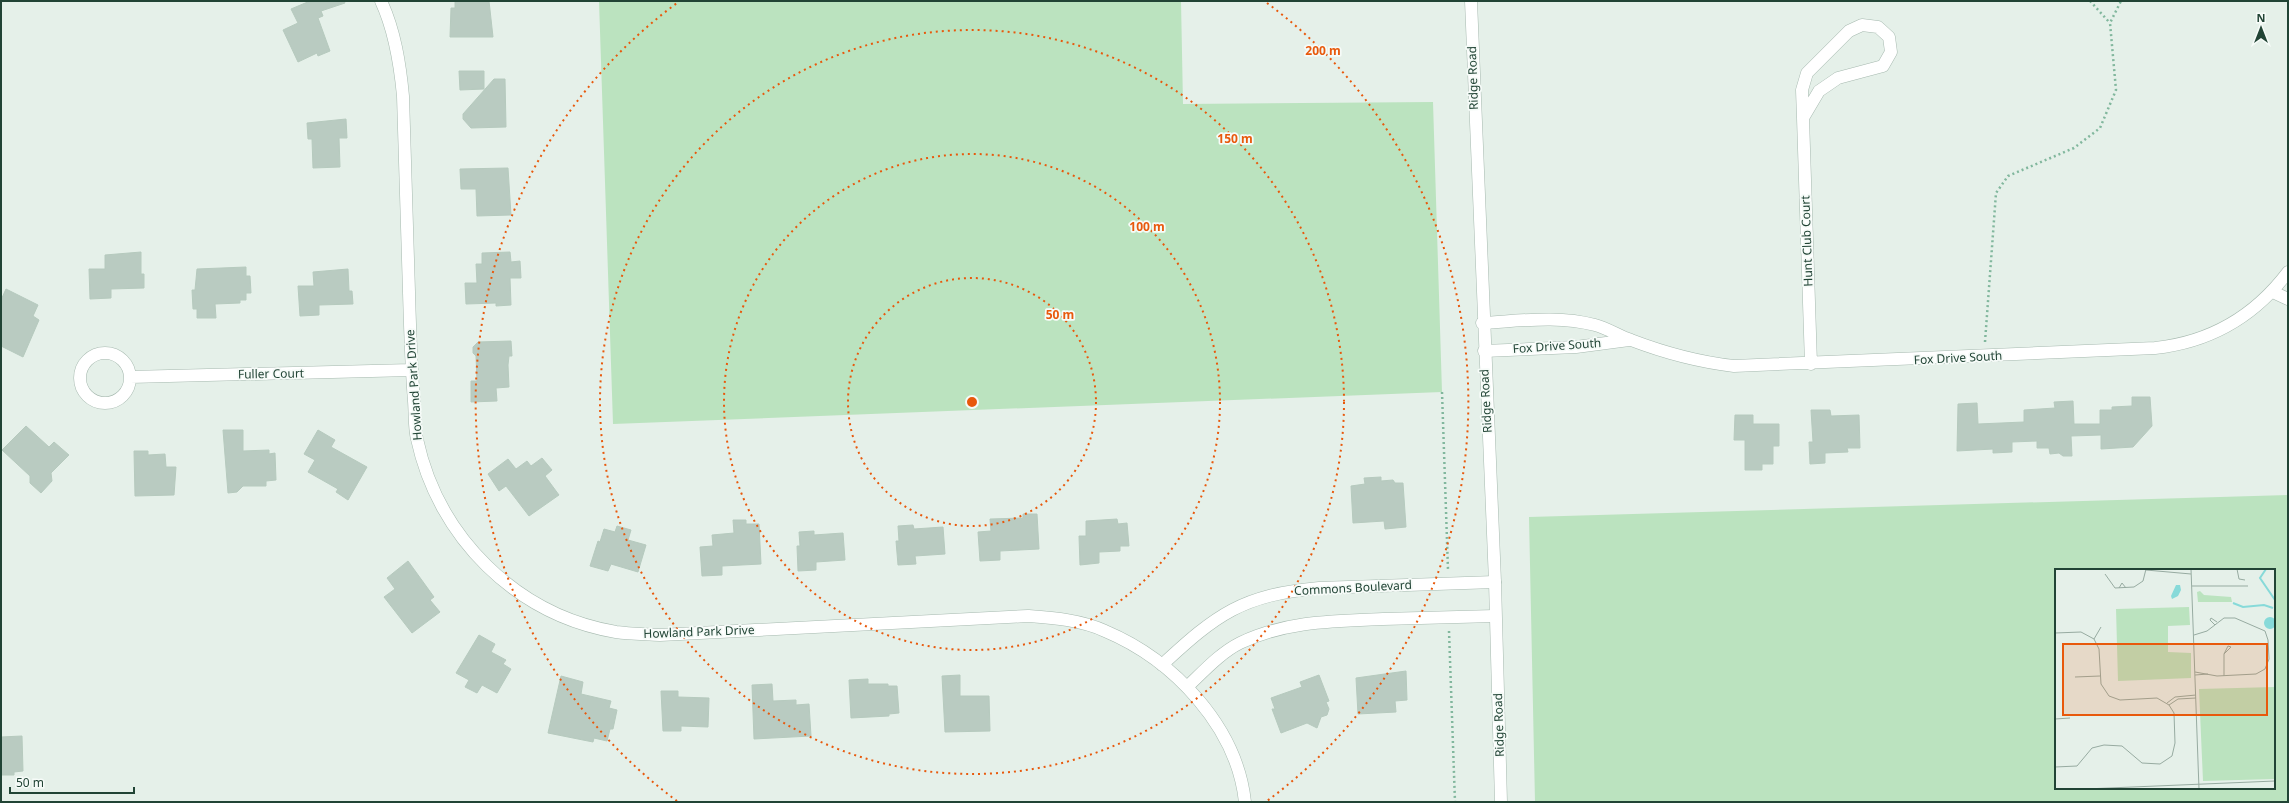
<svg xmlns="http://www.w3.org/2000/svg" width="2289" height="803" font-family="'Noto Sans',sans-serif">
<style>
.green{fill:#bbe3bf;fill-rule:evenodd}
.building{fill:#b9cbc1;stroke:#b6cabe}
.lines{fill:none;stroke-linecap:round;stroke-linejoin:round}
.minor-casing{stroke:#a6b9af;stroke-width:13}
.tertiary-casing{stroke:#a6b9af;stroke-width:13}
.path{stroke:#81b79d;stroke-width:2.5;stroke-dasharray:2 3;stroke-linecap:butt}
.minor{stroke:#fff;stroke-width:12}
.tertiary{stroke:#fff;stroke-width:12}
.ring{fill:none;stroke:#e8590c;stroke-width:2;stroke-dasharray:2 4}
.labels{text-anchor:middle;stroke-width:3.5;stroke-linejoin:round;paint-order:stroke}
.street-label{font-size:12px;fill:#214435;stroke:#f6fbf8}
.inset-river{fill:none;stroke:#87dad9;stroke-width:2}
.inset-road{fill:none;stroke:#97aba1;stroke-width:1}
.view{fill:#e8590c;fill-opacity:0.15;stroke:#e8590c;stroke-width:2}
.inset-edge{fill:none;stroke:#214435;stroke-width:2}
.centre{fill:#e8590c;stroke:#f6fbf8;stroke-width:2}
.ring-label{font-size:12px;text-anchor:middle;font-weight:bold;fill:#e8590c;stroke:#f6fbf8;stroke-width:3.5;stroke-linejoin:round;paint-order:stroke}
</style>
<rect width="100%" height="100%" fill="#e5f0e9"/>
<path class="green" d="M599,1h582l2,103 250,-2 9,290 -829,32z
M2288,495v307h-753l-6,-285zM2056,570h218v218h-218z"/>
<path class="building" d="M310,1h34l1,2 -24,8 2,5 -5,2 12,33 -12,5 -1,-3 -19,9 -15,-32 15,-7 -7,-14z
M455,1h34l4,36h-43l1,-29h4z
M459,71h25v18l-24,1z
M494,79h11l1,48 -35,1 -8,-9v-5z
M346,119l1,19h-8l1,29 -27,1 -1,-29h-4l-1,-16z
M508,168l3,47 -34,1 -1,-27h-15l-1,-20z
M141,252v22h3v14l-33,1v9l-21,1 -1,-30h16v-14z
M510,252l1,10 9,-1 1,17h-11l1,27 -15,1v-3l-30,1 -1,-21h12l-1,-19h6v-11z
M246,267v9h4l1,17h-5v7h-6v3l-25,1 1,14h-19v-9h-4l-1,-19h3l2,-21z
M348,269l1,22h3l1,13 -34,1v10l-19,1 -2,-30h16l-1,-14z
M6,289l32,16 -5,11 6,4 -16,37 -22,-11v-46z
M511,341l1,15h-3l-1,9 1,22 -13,1 1,13 -26,1v-21h6l-1,-25 -3,-3v-6l5,-5z
M2132,397h18l2,29 -19,21 -32,2v-14l-30,1 1,20h-9l-4,-3 -9,1 -1,-6h-12v-7l-25,1v10l-19,1v-4l-36,2 1,-47 19,-1 1,21 46,-2v-12l31,-2 -1,-6 19,-1 1,23h26v-14h12v-3l20,-1z
M1811,410h19l1,6 28,-1 1,33h-13l1,4 -23,1v10l-15,1 -1,-22h4z
M1735,415h18v9h26v22h-6v18h-11v6h-17v-30h-11z
M26,426l23,21 5,-5 15,13 -18,18 1,8 -11,12 -11,-10v-7l-28,-26z
M223,430h20v21l26,-1v4l6,-1 1,27 -10,1v5h-23l-6,6 -9,1z
M318,430l17,10 -4,7 36,20 -19,33 -12,-8 2,-3 -30,-17 7,-12 -11,-6z
M134,451h14v4l17,-1 1,13h10l-2,28 -39,1z
M542,458l10,12 -7,6 14,19 -30,21 -23,-30 -7,5 -11,-17 20,-15 8,10 11,-8 4,5z
M1381,477v4l12,-1 2,3h8l3,44 -21,2 -1,-8 -31,2 -2,-37 14,-2 -1,-6z
M1023,514h14l2,35 -39,2v9l-20,1 -2,-29 13,-1 -1,-12 33,-1z
M1117,519l1,5 9,-1 2,23h-9v5l-21,1v11l-19,2 -1,-29h7v-15z
M733,520h13v4h13l2,40 -39,2v9l-20,1 -2,-29 13,-1 -1,-11 22,-2z
M913,525l1,4 29,-2 2,27 -30,2 1,8 -18,1 -2,-24h3l-1,-15z
M617,526l14,4 -3,10 18,5 -8,27 -27,-8 -3,7 -18,-5 8,-25 2,1 4,-13 11,3z
M814,531v4l29,-2 2,27 -29,2v8l-18,1 -1,-25h3l-1,-14z
M408,561l26,36 -4,3 10,12 -28,21 -28,-36 11,-8 -8,-11z
M479,635l16,9 -4,8 15,8 -3,4 8,5 -14,24 -15,-8 -5,8 -12,-6 4,-7 -13,-7z
M1406,671l1,29 -12,1 1,11 -38,2 -2,-36z
M960,675v21h29l1,35 -45,1 -3,-56z
M1319,675l10,26 -3,1 3,7 -2,6 -6,2 -4,11 -10,-5 -26,10 -9,-24h3l-4,-11 31,-11 -2,-5z
M561,676l22,6 -2,12 30,7 -2,7 8,2 -4,19h-3l-3,12 -13,-3 -1,4 -45,-9z
M868,679v5h20v2h9l2,27 -10,1v2l-38,2 -2,-38z
M772,684l1,17 23,-1v5l13,-1 2,32 -57,3 -2,-54z
M661,691h17v6l31,1 -1,29 -27,-1v5h-18z
M22,736l1,35 -9,1v3h-13v-38z"/>
<g class="lines">
<defs>
<path id="minor" d="M381,1c14,30 19,63 22,95 2,65 4,131 6,196 1,36 2,73 5,109 1,12 0,26 3,38 21,98 99,176 199,193 14,2 29,2 44,3l368,-19c26,2 53,4 77,15 69,29 132,96 140,171
M1803,118l-1,-28 5,-17 42,-42 13,-6 16,2 11,10 2,15 -8,14 -45,12 -19,13 -16,27 8,246
M2273,292l15,7
M1482,323c38,-2 76,-8 113,2 12,3 24,11 36,15 34,13 68,22 103,26l421,-18c56,-6 99,-31 133,-76
M1484,351l92,-4 53,-7
M80 378a25 25 0 1 1 50 0a25 25 0 1 1-50 0Z
M130,377l281,-7
M1162,665c55,-51 80,-70 157,-77l176,-6
M1187,687c16,-15 33,-34 53,-44 46,-22 93,-22 143,-24 37,-1 75,-2 112,-3"/>
<path id="tertiary" d="M1471,1l24,581 6,220"/>
</defs>
<use href="#minor" class="minor-casing"/>
<use href="#tertiary" class="tertiary-casing"/>
<path class="path" d="M2090,1l20,22
M1985,342l11,-149 12,-17 66,-28 26,-20 16,-38 -6,-67 11,-22
M1442,392l6,178
M1449,631l6,171"/>
<use href="#minor" class="minor"/>
<use href="#tertiary" class="tertiary"/>
</g>
<g class="ring">
<circle cx="972" cy="402" r="124"/>
<circle cx="972" cy="402" r="248"/>
<circle cx="972" cy="402" r="372"/>
<path d="M677 801A496 496 0 0 1 677 3M1267 3A496 496 0 0 1 1267 801"/>
</g>
<g class="labels">
<g class="street-label">
<text transform="translate(1473 78) rotate(-92)" y="4">Ridge Road</text>
<text transform="translate(1807 241) rotate(-92)" y="4">Hunt Club Court</text>
<text transform="translate(1557 346) rotate(-4)" y="4">Fox Drive South</text>
<text transform="translate(1958 358) rotate(-3)" y="4">Fox Drive South</text>
<text transform="translate(271 374) rotate(-1)" y="4">Fuller Court</text>
<text transform="translate(414 385) rotate(-94)" y="4">Howland Park Drive</text>
<text transform="translate(1486 401) rotate(-93)" y="4">Ridge Road</text>
<text transform="translate(1353 588) rotate(-3)" y="4">Commons Boulevard</text>
<text transform="translate(699 632) rotate(-2)" y="4">Howland Park Drive</text>
<text transform="translate(1499 725) rotate(-92)" y="4">Ridge Road</text>
</g>
</g>
<g transform="translate(2055 569)">
<rect width="220" height="220" fill="#e5f0e9"/>
<path d="M145,22l4,4 27,2 1,5h-34l-1,-10zM134,38l1,18 -22,1v26l23,1v25l-73,3 -2,-72zM220,118v92l-72,2 -4,-92z" fill="#bbe3bf"/>
<path d="M121,16h4l1,5 -3,6 -6,3 -1,-3zM209 54a6 6 0 1 1 12 0a6 6 0 1 1-12 0Z" fill="#87dad9"/>
<path class="inset-river" d="M211,0l-6,9 15,22M178,34l10,4 21,-2 9,3"/>
<path class="inset-road" d="M136,0l8,220M182,0l2,10 6,1M91,1l45,4M50,5l10,14 19,-1 9,-6 3,-12M137,17h56M64,19l3,-5 4,5M160,56l-5,-5 1,-2 6,4M0,64l26,-1 13,7 5,10 2,35 8,12 11,4 37,-2 12,7 5,8 1,30 -3,13 -12,8 -18,-1 -20,-17 -18,-1 -12,3 -15,18 -22,1M139,66l13,-4 17,-13h11l30,13 3,9 1,19 -4,10 -9,5 -39,2 -22,-4M39,70l7,-12M169,85l4,-8 3,1 -7,7v22M140,106l13,-1M20,108l25,-1M112,134l8,-6 21,-2M114,136l9,-6 18,-1M0,150l15,-1M30,220l190,-8"/>
<path class="view" d="M8,75h204v71h-204z"/>
<rect width="220" height="220" class="inset-edge"/>
</g>
<circle cx="972" cy="402" r="6" class="centre"/>
<g class="ring-label">
<text x="1323" y="55">200 m</text>
<text x="1235" y="143">150 m</text>
<text x="1147" y="231">100 m</text>
<text x="1060" y="319">50 m</text>
</g>
<rect width="2289" height="803" fill="none" stroke="#214435" stroke-width="4"/>
<g transform="translate(2261 28)" stroke="#f6fbf8" stroke-width="3" paint-order="stroke">
<path d="M0-3L7 15L0 10L-7 15Z" fill="#214435"/>
<text y="-6" font-size="11" font-weight="bold" text-anchor="middle" fill="#214435">N</text>
</g>
<path d="M10 787v6h124v-6" fill="none" stroke="#214435" stroke-width="2"/>
<text x="16" y="787" font-size="12" fill="#214435" stroke="#f6fbf8" stroke-width="3" paint-order="stroke">50 m</text>
</svg>
